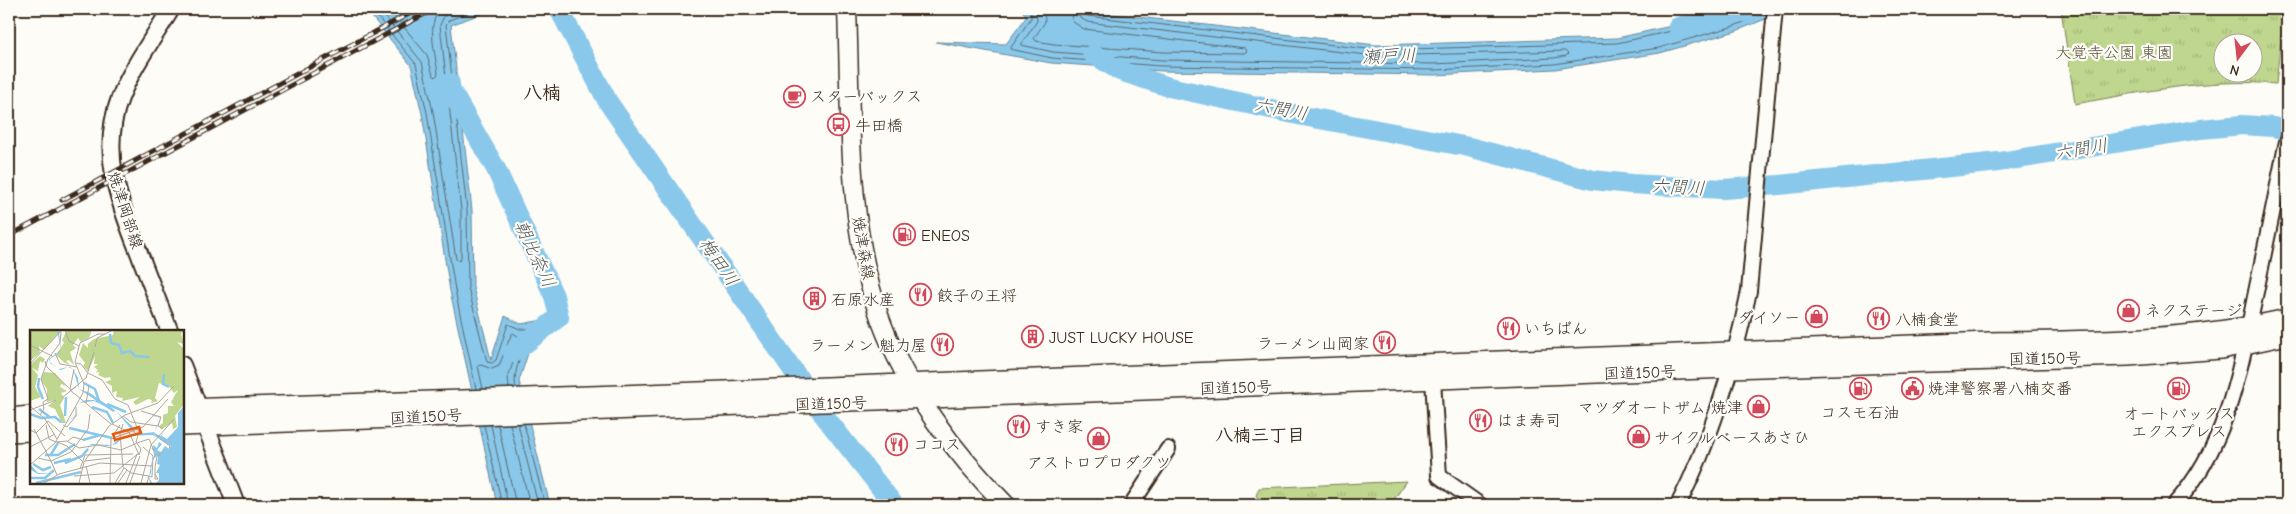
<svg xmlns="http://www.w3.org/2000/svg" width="2296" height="514" font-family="'Comic Neue','Klee One',sans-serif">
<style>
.grass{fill:url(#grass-tufts);stroke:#7c8056;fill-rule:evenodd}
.water{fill:#89c8ea;stroke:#6a8998}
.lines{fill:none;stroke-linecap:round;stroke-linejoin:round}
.shore{stroke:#5a6970;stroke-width:1}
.river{stroke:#89c8ea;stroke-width:20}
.tertiary-casing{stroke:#3b2a1e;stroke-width:18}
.secondary-casing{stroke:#3b2a1e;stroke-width:20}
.primary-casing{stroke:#3b2a1e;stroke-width:21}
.trunk-casing{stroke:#3b2a1e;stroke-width:22}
.tertiary{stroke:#fdfcf7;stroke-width:14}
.secondary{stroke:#fdfcf7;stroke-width:16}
.primary{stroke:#fdfcf7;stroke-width:18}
.trunk{stroke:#fdfcf7;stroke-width:19}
.rail-casing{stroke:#3b2a1e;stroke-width:5}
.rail{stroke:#fdfcf7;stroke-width:3;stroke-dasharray:9;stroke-linecap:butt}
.labels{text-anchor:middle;stroke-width:4.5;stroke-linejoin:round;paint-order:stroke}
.park-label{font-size:16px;fill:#5c553a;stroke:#fdfcf7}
.poi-label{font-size:16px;fill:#3b2a1e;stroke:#fdfcf7;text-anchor:start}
.street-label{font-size:16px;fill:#3b2a1e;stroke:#fdfcf7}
.water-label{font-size:18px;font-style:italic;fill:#52595b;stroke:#fdfcf7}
.neighbourhood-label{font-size:18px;font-weight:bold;fill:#3b2a1e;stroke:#fdfcf7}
.quarter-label{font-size:19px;font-weight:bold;fill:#3b2a1e;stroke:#fdfcf7}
.inset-river{fill:none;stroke:#89c8ea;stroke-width:2.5}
.inset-road{fill:none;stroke:#afa8a0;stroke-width:1}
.view{fill:#e8590c;fill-opacity:0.15;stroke:#e8590c;stroke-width:2.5}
.inset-edge{fill:none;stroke:#3b2a1e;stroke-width:2.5}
</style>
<defs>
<pattern id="grass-tufts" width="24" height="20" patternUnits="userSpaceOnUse" patternTransform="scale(1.25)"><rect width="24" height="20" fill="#bed68d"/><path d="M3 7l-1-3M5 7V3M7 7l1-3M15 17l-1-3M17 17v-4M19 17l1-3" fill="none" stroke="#a4b879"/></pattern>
</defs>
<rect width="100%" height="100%" fill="#fdfcf7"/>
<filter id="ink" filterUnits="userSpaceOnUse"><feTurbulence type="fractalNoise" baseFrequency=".02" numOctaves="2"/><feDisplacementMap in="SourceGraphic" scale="10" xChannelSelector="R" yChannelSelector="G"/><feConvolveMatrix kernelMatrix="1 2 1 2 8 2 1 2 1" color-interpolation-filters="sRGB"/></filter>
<g filter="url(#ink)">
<path class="grass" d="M2061,9h223l-8,75c-69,-6 -134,8 -201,20zM2224,42h30v30h-30z
M1407,481l-17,24h-121l-13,-9 3,-8z"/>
<path class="water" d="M361,9h133l-43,16 21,185 1,77 18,73 14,-44 16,8 38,-7 -26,21 -14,43 31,124h-53l-47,-214 -28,-177 -11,-49 -44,-54z
M1020,9h62l5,2 289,34 241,-7 122,-27 4,-2h47l-54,22 -76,22 -105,16 -120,6 -273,-4 -111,-8 -115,-21 70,2 21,-28z"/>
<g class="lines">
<path class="shore" d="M371,9l45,55 11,49 28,177 21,99
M379,9l43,53 11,50 23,147 3,2 2,-2v-49l-21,-185 4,-9 17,-7
M389,9l38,46 6,20 2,2 3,-3c-2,-19 -13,-51 3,-65
M479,9l-30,11 -3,5 21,185 1,77 19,75 5,1 4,-3 12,-36 12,5h13c-6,16 -22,40 -17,59
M1027,9l4,4v5l-21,31 42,9 110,8 273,4 119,-6 105,-16 75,-22 32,-13
M1036,9l1,12 -16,24 32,7 110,8 271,4 120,-6 12,-2 2,-2 -3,-3 -190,5 -288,-34 -8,-5 -2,-8
M1044,9l1,13 -11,16 2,3 18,3 109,8 81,1 3,-2 -2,-3 -161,-19 -11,-7 -4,-13
M1083,9l1,5 4,2 288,34 241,-7 123,-27 4,-3 1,-4
M483,389l-5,-23 3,-1 11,4 7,-3 12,-31 2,-2 8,5 -13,40 1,10
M510,424l20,81
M518,424l20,81
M524,424l21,81
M484,425l18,80
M491,425l17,80
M498,425l18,80"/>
<path class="river" d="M559,9l49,93 218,316 68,87
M1678,27l49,-16 18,1 7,-3
M1093,54l27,17 49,16 134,29 166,31 124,33 38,4 92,5 56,-4 220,-23 202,-33 41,-4 31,2 14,3
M450,83v6l46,80 58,127 5,21 -46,36"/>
<defs>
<path id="tertiary" d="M1433,380l6,96 41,29
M1131,505l37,-56
M1678,505c34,-67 56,-140 71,-214l26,-282
M2174,505c55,-60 67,-141 83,-218 10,-49 20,-97 30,-146"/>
<path id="secondary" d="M170,332c-11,-28 -22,-55 -32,-82 -20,-50 -38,-99 -18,-152 12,-31 34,-61 51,-89
M182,365l54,140"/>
<path id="primary" d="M847,9c4,101 -1,216 34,312 25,68 74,133 125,184"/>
<path id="trunk" d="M182,409l438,-14 1369,-53c100,-1 200,-1 298,-23
M9,418l22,-2
M182,426l1548,-58 398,-12 93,-7 66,-14
M9,432l22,-1"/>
</defs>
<use href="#tertiary" class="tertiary-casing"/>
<use href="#secondary" class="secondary-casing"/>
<use href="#primary" class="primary-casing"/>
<use href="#trunk" class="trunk-casing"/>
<use href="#tertiary" class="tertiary"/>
<use href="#secondary" class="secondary"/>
<use href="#primary" class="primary"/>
<use href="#trunk" class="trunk"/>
<defs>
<path id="rail" d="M62,200l356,-191
M9,236l425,-227"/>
</defs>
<use href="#rail" class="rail-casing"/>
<use href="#rail" class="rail"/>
</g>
</g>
<defs>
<symbol id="cafe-ring" viewBox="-11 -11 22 22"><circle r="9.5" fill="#fdfcf7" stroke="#d1495b" stroke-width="1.5"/><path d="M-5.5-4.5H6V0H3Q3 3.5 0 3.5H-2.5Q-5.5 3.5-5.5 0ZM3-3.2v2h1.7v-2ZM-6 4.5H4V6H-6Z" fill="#d1495b"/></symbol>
<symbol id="bus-ring" viewBox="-11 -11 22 22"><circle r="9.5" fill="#fdfcf7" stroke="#d1495b" stroke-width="1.5"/><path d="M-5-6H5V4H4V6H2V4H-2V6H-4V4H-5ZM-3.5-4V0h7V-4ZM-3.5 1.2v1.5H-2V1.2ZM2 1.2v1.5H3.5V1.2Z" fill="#d1495b"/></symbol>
<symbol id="fuel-ring" viewBox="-11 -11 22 22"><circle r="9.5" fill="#fdfcf7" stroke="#d1495b" stroke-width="1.5"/><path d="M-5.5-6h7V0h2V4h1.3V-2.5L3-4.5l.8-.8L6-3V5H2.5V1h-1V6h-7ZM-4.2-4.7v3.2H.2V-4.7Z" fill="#d1495b"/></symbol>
<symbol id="restaurant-ring" viewBox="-11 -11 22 22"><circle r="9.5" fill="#fdfcf7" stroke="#d1495b" stroke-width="1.5"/><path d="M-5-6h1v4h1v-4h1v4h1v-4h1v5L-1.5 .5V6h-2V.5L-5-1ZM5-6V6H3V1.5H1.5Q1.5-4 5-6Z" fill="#d1495b"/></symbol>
<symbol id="building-ring" viewBox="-11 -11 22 22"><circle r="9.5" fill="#fdfcf7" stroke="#d1495b" stroke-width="1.5"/><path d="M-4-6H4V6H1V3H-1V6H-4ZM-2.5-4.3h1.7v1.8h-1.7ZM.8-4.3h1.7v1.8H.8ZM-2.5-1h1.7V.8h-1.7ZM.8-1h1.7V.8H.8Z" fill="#d1495b"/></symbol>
<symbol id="shop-ring" viewBox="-11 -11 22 22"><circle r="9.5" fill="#fdfcf7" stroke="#d1495b" stroke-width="1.5"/><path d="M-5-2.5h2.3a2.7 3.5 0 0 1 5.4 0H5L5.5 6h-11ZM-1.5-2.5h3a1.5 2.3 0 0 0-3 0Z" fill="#d1495b"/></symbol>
<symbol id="civic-ring" viewBox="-11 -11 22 22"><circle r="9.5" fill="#fdfcf7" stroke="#d1495b" stroke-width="1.5"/><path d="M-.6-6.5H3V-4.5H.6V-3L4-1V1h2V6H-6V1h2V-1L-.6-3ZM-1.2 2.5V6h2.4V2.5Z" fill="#d1495b"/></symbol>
</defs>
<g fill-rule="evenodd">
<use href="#cafe-ring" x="782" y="84" width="25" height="25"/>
<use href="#bus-ring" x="826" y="112" width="25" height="25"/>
<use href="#fuel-ring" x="892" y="222" width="25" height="25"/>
<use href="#restaurant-ring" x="908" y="282" width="25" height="25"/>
<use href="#building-ring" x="802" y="286" width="25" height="25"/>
<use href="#shop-ring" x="2116" y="298" width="25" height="25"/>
<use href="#shop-ring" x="1804" y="304" width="25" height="25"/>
<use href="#restaurant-ring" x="1866" y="306" width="25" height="25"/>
<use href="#restaurant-ring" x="1496" y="316" width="25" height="25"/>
<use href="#building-ring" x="1020" y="324" width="25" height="25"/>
<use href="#restaurant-ring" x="1372" y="330" width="25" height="25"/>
<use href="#restaurant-ring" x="930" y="332" width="25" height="25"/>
<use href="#fuel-ring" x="1848" y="376" width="25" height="25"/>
<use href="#civic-ring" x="1900" y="376" width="25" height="25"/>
<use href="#fuel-ring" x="2166" y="376" width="25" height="25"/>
<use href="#shop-ring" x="1746" y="394" width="25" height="25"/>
<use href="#restaurant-ring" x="1468" y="408" width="25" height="25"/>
<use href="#restaurant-ring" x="1006" y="414" width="25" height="25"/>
<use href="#shop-ring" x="1626" y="424" width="25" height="25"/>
<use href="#shop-ring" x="1086" y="426" width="25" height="25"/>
<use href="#restaurant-ring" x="884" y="432" width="25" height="25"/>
</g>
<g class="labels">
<g class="park-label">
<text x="2114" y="58">大覚寺公園 東園</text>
</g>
<g class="poi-label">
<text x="810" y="102">スターバックス</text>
<text x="855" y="131">牛田橋</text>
<text x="921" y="241">ENEOS</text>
<text x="937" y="301">餃子の王将</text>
<text x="831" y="305">石原水産</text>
<text x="2145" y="316">ネクステージ</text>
<text x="1800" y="323" text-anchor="end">ダイソー</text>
<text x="1895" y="325">八楠食堂</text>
<text x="1524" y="334">いちばん</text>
<text x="1049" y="343">JUST LUCKY HOUSE</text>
<text x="1369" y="349" text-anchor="end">ラーメン山岡家</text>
<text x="927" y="351" text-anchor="end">ラーメン 魁力屋</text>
<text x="1928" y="394">焼津警察署八楠交番</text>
<text x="1743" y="413" text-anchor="end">マツダオートザム 焼津</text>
<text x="1860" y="418" text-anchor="middle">コスモ石油</text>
<text x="2179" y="419" text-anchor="middle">オートバックス<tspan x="2179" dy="18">エクスプレス</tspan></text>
<text x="1497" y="426">はま寿司</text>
<text x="1035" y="432">すき家</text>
<text x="1654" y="443">サイクルベースあさひ</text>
<text x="913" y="450">ココス</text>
<text x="1099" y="468" text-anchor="middle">アストロプロダクツ</text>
</g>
<g class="street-label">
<text transform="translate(126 210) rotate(72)" y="6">焼津岡部線</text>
<text transform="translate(864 248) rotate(80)" y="6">焼津森線</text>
<text transform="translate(2045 358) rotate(-1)" y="6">国道150号</text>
<text transform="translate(1640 372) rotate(-2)" y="6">国道150号</text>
<text transform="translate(1236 387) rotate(-2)" y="6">国道150号</text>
<text transform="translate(831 403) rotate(-2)" y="6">国道150号</text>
<text transform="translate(426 416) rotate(-3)" y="6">国道150号</text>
</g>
<g class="water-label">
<text transform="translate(1389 56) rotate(-2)" y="6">瀬戸川</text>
<text transform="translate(1281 109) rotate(11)" y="6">六間川</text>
<text transform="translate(2081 149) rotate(-9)" y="6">六間川</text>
<text transform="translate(1678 187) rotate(3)" y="6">六間川</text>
<text transform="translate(535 254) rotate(65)" y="6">朝比奈川</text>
<text transform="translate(719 262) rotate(55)" y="6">梅田川</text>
</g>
<g class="neighbourhood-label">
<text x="1260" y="441">八楠三丁目</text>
</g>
<g class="quarter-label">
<text x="542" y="99">八楠</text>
</g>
</g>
<g transform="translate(30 330)">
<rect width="154" height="154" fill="#fdfcf7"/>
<path d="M0,0l28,1 3,-1 -17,20 -5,-4 1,7 -10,8zM37,0h25l-3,8 -8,4 -3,-4 -5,7 3,3 -6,4 4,13 -5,-5 -3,1 4,4 -5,-2 -9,-8 8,-12 -2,-3zM84,0h70l-3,4 3,10 -7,-2 7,7v55l-9,12 2,11 -4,2 -1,-6 -10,6 -3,-3 4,-3v-8l5,-2v-7h6l-3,-4 7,-12 -4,3 -5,-7 -10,-3 -4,15 3,3 -7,2 1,-3 -4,-1 -12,6 -3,-3 7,-5 -18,4 1,-3 -7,-1 1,-6 -5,2v-7l-7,-4 6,-2 -1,-3 -5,1 -7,-3 2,-3 -4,1 2,-3 -4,-3 4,-3h-4l1,-8 -7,15 -5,-5 2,-3 -6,-8 4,-12 5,5v-4l6,-5 19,-4zM10,26l5,3 -2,4 -3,-2 -2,10 -6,-3 6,7 -3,12 6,10 -11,4v-36zM14,42l11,1 11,13 -5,-2 -1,3 7,4 -6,2 3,5 -4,7 6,18 -5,-2 -6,-12 -7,-3 7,-6 -8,2v-13l-6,-9z" fill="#bed68d"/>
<path d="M27,0l2,2 2,18 -2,3 -9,6v4l3,2 5,4h1l9,-2h2l3,2 5,9 1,11 11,4 27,19 15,14 4,8 19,-2 1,-4 4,-9 -2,-2 -5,-1 -1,-1 7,2 1,2 -5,13 -1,1 7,3 2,-3 -1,3 5,3 11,-12v-14l6,-7v77h-28l3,-3v-7h-3l4,-8 -3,-1 1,-8 4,-1 -4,-1 -6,7 -1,12 -2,4 3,6h-2l-1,-5 2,-14 1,-3 2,-5 -1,-11 4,3 2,-6 3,2 -5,6 4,2 4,-6 4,3 2,-3 -18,-11 -28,1 -9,8 -8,2 -17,-1 -9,11 -31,17 -11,1h-2l-7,-4 -1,-6 8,9h13l31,-17 9,-12 21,1 10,-8 13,-3 -18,-22 -23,-11 -15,2 -2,12 -11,8h-4l-4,-3 8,3 11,-9 2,-11 7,-3h7l4,1 -18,-12 -6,-20 -5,-2 -7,3 -3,-1 -8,-7 -1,-3 12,-9z" fill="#89c8ea"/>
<path class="inset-river" d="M80,4l1,9 8,2 3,8 8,-2 5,5 14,1M134,44l-1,10 6,3M9,48l-1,9 5,12M54,53l11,6 4,12M66,69l18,12M77,74l19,8M62,77l15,5 6,11M9,79l12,9M0,84l11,4 14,-1 6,5M35,86l1,-19M39,98l30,7M53,110l17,-5 12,3M15,125h13l17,-11M20,126l8,-13M24,133l17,-4M35,133l17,-7 6,-7M3,134l10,6 8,-3M0,148h15l9,-8M6,153l45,-11"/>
<path class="inset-road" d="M35,0l4,11 10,5M0,15l22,11M65,17l2,-9 16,-8M25,23l5,11 17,3M15,31l2,6 24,23 5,-3M46,33l5,1 6,8M0,34l32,-34M58,43l14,7 13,19 13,6 3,7M56,48l8,-26M40,59l4,-20M40,60l41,34M32,68l25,-21M56,73l3,-17M0,76l15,13 12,20M0,80l26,-10M111,81l20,6 -3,9 5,3M101,83l8,19 -3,10 5,7 -2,6M10,85l4,-6 -1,-7 5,-3 -7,-20 7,-20 12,-16 1,-11M93,86l8,6 27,4M82,94l17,8 10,23M93,94l-3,10 3,33 8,6 18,3M16,95l3,14 7,3M33,95l4,2 9,-11v-9M4,99l17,32 20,-9 17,-23 2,-15M0,100l6,3 12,-12 17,15M130,109l10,7 -1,3M38,111l5,-4 11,3M26,112l11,-1 12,7 19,-3 23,5 16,-7M27,112l10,4 16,16M85,112l-1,-8 6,-9M107,113l12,-4 5,12 -2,-3M0,117l25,-13M113,117l10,9 -1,21 -3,-1 -2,7M8,128l13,3 6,14M55,131l25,-3M0,135l25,-22 28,-50 1,-9 -9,-22 5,-19 18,-9h7M56,136l4,17M50,139l5,-14 48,-1M125,144l3,5h-3v-12l2,-11 4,-1 -3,-1 -1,2M44,146l40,-3 25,-20M14,153l15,-9 41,-11 52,3M49,153l5,-21 25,-36 16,-11 33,-12 16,-17M80,153l1,-44 32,-12 25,-28M85,153l9,-15M88,153l9,-13M96,153l11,-29M100,153l10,-27M111,153l10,-38 23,-26"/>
<path class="view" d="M109,97l2,6 -26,7 -2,-6z"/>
<rect width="154" height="154" class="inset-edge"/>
</g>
<rect width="2296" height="514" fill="none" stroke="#fdfcf7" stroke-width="30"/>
<rect x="15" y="15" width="2266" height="484" fill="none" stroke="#3b2a1e" stroke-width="2" filter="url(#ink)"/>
<g transform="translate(2238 58) rotate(195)"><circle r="24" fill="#fdfcf7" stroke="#afa8a0"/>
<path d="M0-4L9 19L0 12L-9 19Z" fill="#d1495b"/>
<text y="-8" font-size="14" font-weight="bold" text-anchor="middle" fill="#3b2a1e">N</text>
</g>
</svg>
